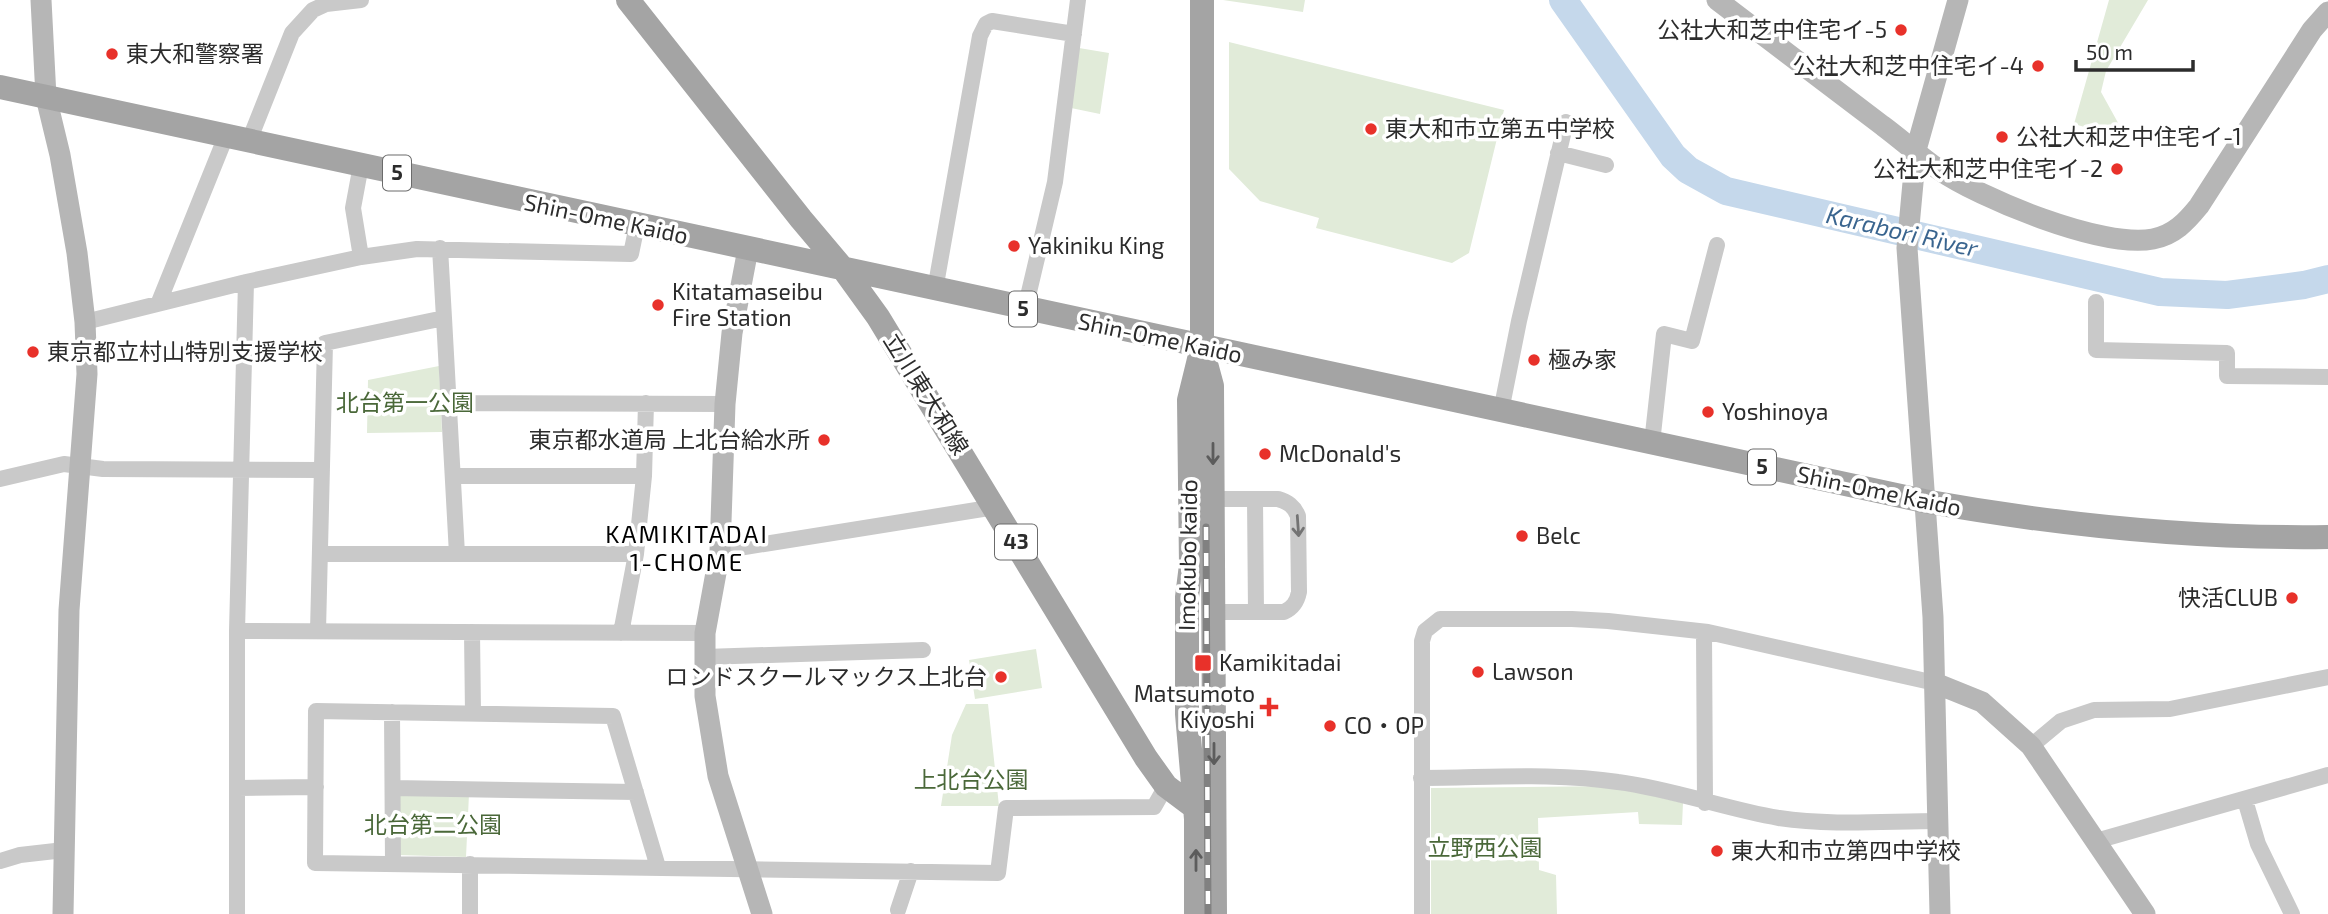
<svg xmlns="http://www.w3.org/2000/svg" width="2328" height="914" font-family="'Exo 2','Noto Sans JP',sans-serif">
<style>
.green{fill:#e1ebd9}
.lines{fill:none;stroke-linecap:round;stroke-linejoin:round}
.river{stroke:#c5d8eb;stroke-width:28}
.street{stroke:#c9c9c9;stroke-width:16}
.secondary{stroke:#b6b6b6;stroke-width:21}
.primary{stroke:#a4a4a4;stroke-width:24}
.rail-casing{stroke:#818181;stroke-width:7}
.rail{stroke:#fff;stroke-width:4.5;stroke-dasharray:13;stroke-linecap:butt}
.oneway{stroke:#5c5c5c}
.oneway2{stroke:#737373}
.poi-dot{fill:#e8312a;stroke:#fff;stroke-width:2.5}
.labels{text-anchor:middle;stroke-width:7;stroke-linejoin:round;paint-order:stroke}
.shield{fill:#fff;stroke:#6b6b6b;stroke-width:2}
.shield-label{font-size:21px;font-weight:bold;fill:#2c2c2c}
.poi-label{font-size:23px;fill:#2c2c2c;stroke:#fff;text-anchor:start}
.street-label{font-size:23px;fill:#2c2c2c;stroke:#fff}
.park-label{font-size:23px;fill:#4a6839;stroke:#fff}
.water-label{font-size:24px;font-style:italic;fill:#3a658f;stroke:#fff}
.neighbourhood-label{font-size:24px;letter-spacing:2px;fill:#000;stroke:#fff}
</style>
<rect width="100%" height="100%" fill="#fff"/>
<path class="green" d="M1223,0h82l-2,12z
M2109,0h39l-42,71 -5,21 26,47 -53,-15z
M1229,42l275,68 -35,143 -17,10 -136,-35 3,-10 -59,-17 -31,-32z
M1079,48l30,5 -9,61 -29,-6z
M439,366l3,66 -75,1 1,-53z
M1036,649l6,39 -67,11 -6,-39z
M966,704h22l11,102h-58l11,-71z
M1613,786l70,17 -1,22 -43,-1 -1,-12 -100,6 1,52 17,5 1,39h-126v-126z
M399,793l70,1 -3,63 -68,-2z"/>
<g class="lines">
<path class="river" d="M1563,0l110,156 15,14 38,21 434,101 67,3 77,-10 24,-6"/>
<path class="street" d="M249,141l43,-108 21,-23 13,-6 35,-4
M1558,153l48,12
M361,165l-8,43 8,49
M440,248l4,70
M935,290l45,-254 6,-12 6,-3 82,13
M159,302l67,-166
M2096,302v48l131,3v23l101,1
M1025,309l30,-127 23,-182
M85,322l161,-40 115,-25 56,-8 214,5 6,-29
M448,403l277,1
M1501,411l18,-90 47,-199
M1652,443l12,-109 28,7 25,-96
M453,476h191
M0,479l64,-15 39,5 219,1
M1255,499l1,113
M1206,503l7,-4h65c10,3 16,7 20,17l1,76c-2,10 -6,16 -15,20h-70
M720,551l275,-44
M320,554h316
M237,631l468,2
M318,631l7,-288 119,-25 13,236
M472,632l1,82
M1704,632l1,171
M621,633l15,-79 8,-78 2,-73
M705,657l218,-7
M392,712l1,151
M2031,746l30,-25 33,-11 76,-1 158,-32
M1421,778c65,0 133,-6 197,4 55,7 107,27 161,36 53,8 108,3 160,3
M238,788l78,-1
M393,788l243,4
M2245,800l13,44 34,70
M2096,841l232,-66
M0,861l20,-6 44,-5
M470,864v50
M658,867l-45,-151 -297,-5 -1,152 683,10 8,-65 148,-1 12,-21
M898,910l13,-39
M237,914v-283l9,-349
M1422,914v-273l3,-10 15,-12h132l36,2 100,11 227,51"/>
<path class="secondary" d="M41,0l5,97 14,58 17,98 8,69 2,52 -18,236 -6,304
M1717,0c56,42 111,84 166,126 19,14 36,30 55,43 41,29 165,80 215,70 21,-4 33,-17 46,-33l113,-176 16,-18
M748,249l-16,84 -7,71 -5,147 -15,82v63l13,80 44,138
M1935,683l47,19 49,44 114,168
M1940,914l-7,-297 -26,-369 9,-98 42,-150"/>
<path class="primary" d="M628,0l173,219 43,51 34,47 268,441 20,28 28,21
M0,87l1924,414c134,24 268,38 404,36
M1202,349l10,37 3,528
M1196,914v-95l-9,-105v-117l4,-32 -2,-165 13,-53v-347"/>
<defs>
<path id="rail" d="M1206,527l2,387"/>
</defs>
<use href="#rail" class="rail-casing"/>
<use href="#rail" class="rail"/>
</g>
<defs><path id="oneway-shaft" d="M-6 0H5M1.5-3L5.5 0L1.5 3" fill="none" stroke-width="1.6" stroke-linecap="round" stroke-linejoin="round" transform="scale(1.75)"/></defs>
<g class="oneway">
<use href="#oneway-shaft" transform="translate(1213 454) rotate(90)"/>
<use href="#oneway-shaft" transform="translate(1214 754) rotate(90)"/>
<use href="#oneway-shaft" transform="translate(1196 860) rotate(-90)"/>
</g>
<use class="oneway2" href="#oneway-shaft" transform="translate(1298 526) rotate(86)"/>
<g class="poi-dot">
<circle cx="1901" cy="30" r="7"/>
<circle cx="112" cy="54" r="7"/>
<circle cx="2038" cy="66" r="7"/>
<circle cx="1371" cy="129" r="7"/>
<circle cx="2002" cy="137" r="7"/>
<circle cx="2117" cy="169" r="7"/>
<circle cx="1014" cy="246" r="7"/>
<circle cx="658" cy="305" r="7"/>
<circle cx="33" cy="352" r="7"/>
<circle cx="1534" cy="360" r="7"/>
<circle cx="1708" cy="412" r="7"/>
<circle cx="824" cy="440" r="7"/>
<circle cx="1265" cy="454" r="7"/>
<circle cx="1522" cy="536" r="7"/>
<circle cx="2292" cy="598" r="7"/>
<rect x="1194" y="654" width="18" height="18" rx="3.5"/>
<circle cx="1478" cy="672" r="7"/>
<circle cx="1001" cy="677" r="7"/>
<path d="M1265.5 696.5h7v7h7v7h-7v7h-7v-7h-7v-7h7z"/>
<circle cx="1330" cy="726" r="7"/>
<circle cx="1717" cy="851" r="7"/>
</g>
<g class="labels">
<g class="shield">
<rect x="383" y="155.5" width="28" height="35" rx="5"/>
<rect x="1009" y="291.5" width="28" height="35" rx="5"/>
<rect x="1748" y="449.5" width="28" height="35" rx="5"/>
<rect x="995" y="524.5" width="42" height="35" rx="5"/>
</g>
<g class="shield-label">
<text x="397" y="180">5</text>
<text x="1023" y="316">5</text>
<text x="1762" y="474">5</text>
<text x="1016" y="549">43</text>
</g>
<g class="poi-label">
<text x="1887" y="38" text-anchor="end">公社大和芝中住宅イ-5</text>
<text x="126" y="62">東大和警察署</text>
<text x="2024" y="74" text-anchor="end">公社大和芝中住宅イ-4</text>
<text x="1385" y="137">東大和市立第五中学校</text>
<text x="2016" y="145">公社大和芝中住宅イ-1</text>
<text x="2103" y="177" text-anchor="end">公社大和芝中住宅イ-2</text>
<text x="1028" y="254">Yakiniku King</text>
<text x="672" y="300">Kitatamaseibu<tspan x="672" dy="26">Fire Station</tspan></text>
<text x="47" y="360">東京都立村山特別支援学校</text>
<text x="1548" y="368">極み家</text>
<text x="1722" y="420">Yoshinoya</text>
<text x="810" y="448" text-anchor="end">東京都水道局 上北台給水所</text>
<text x="1279" y="462">McDonald's</text>
<text x="1536" y="544">Belc</text>
<text x="2278" y="606" text-anchor="end">快活CLUB</text>
<text x="1219" y="671">Kamikitadai</text>
<text x="1492" y="680">Lawson</text>
<text x="987" y="685" text-anchor="end">ロンドスクールマックス上北台</text>
<text x="1255" y="702" text-anchor="end">Matsumoto<tspan x="1255" dy="26">Kiyoshi</tspan></text>
<text x="1344" y="734">CO・OP</text>
<text x="1731" y="859">東大和市立第四中学校</text>
</g>
<g class="street-label">
<text transform="translate(606 219) rotate(12)" y="8">Shin-Ome Kaido</text>
<text transform="translate(1160 338) rotate(12)" y="8">Shin-Ome Kaido</text>
<text transform="translate(926 394) rotate(58)" y="8">立川東大和線</text>
<text transform="translate(1879 491) rotate(12)" y="8">Shin-Ome Kaido</text>
<text transform="translate(1188 555) rotate(-89)" y="8">Imokubo kaido</text>
</g>
<g class="park-label">
<text x="405" y="411">北台第一公園</text>
<text x="971" y="788">上北台公園</text>
<text x="433" y="833">北台第二公園</text>
<text x="1485" y="856">立野西公園</text>
</g>
<g class="water-label">
<text transform="translate(1902 232) rotate(13)" y="8">Karabori River</text>
</g>
<g class="neighbourhood-label">
<text x="687" y="543">KAMIKITADAI<tspan x="687" dy="28">1-CHOME</tspan></text>
</g>
</g>
<path d="M2076 60v10h117v-10" fill="none" stroke="#2c2c2c" stroke-width="3.5"/>
<text x="2086" y="60" font-size="21" fill="#2c2c2c" stroke="#ffffff" stroke-width="5" paint-order="stroke">50 m</text>
</svg>
